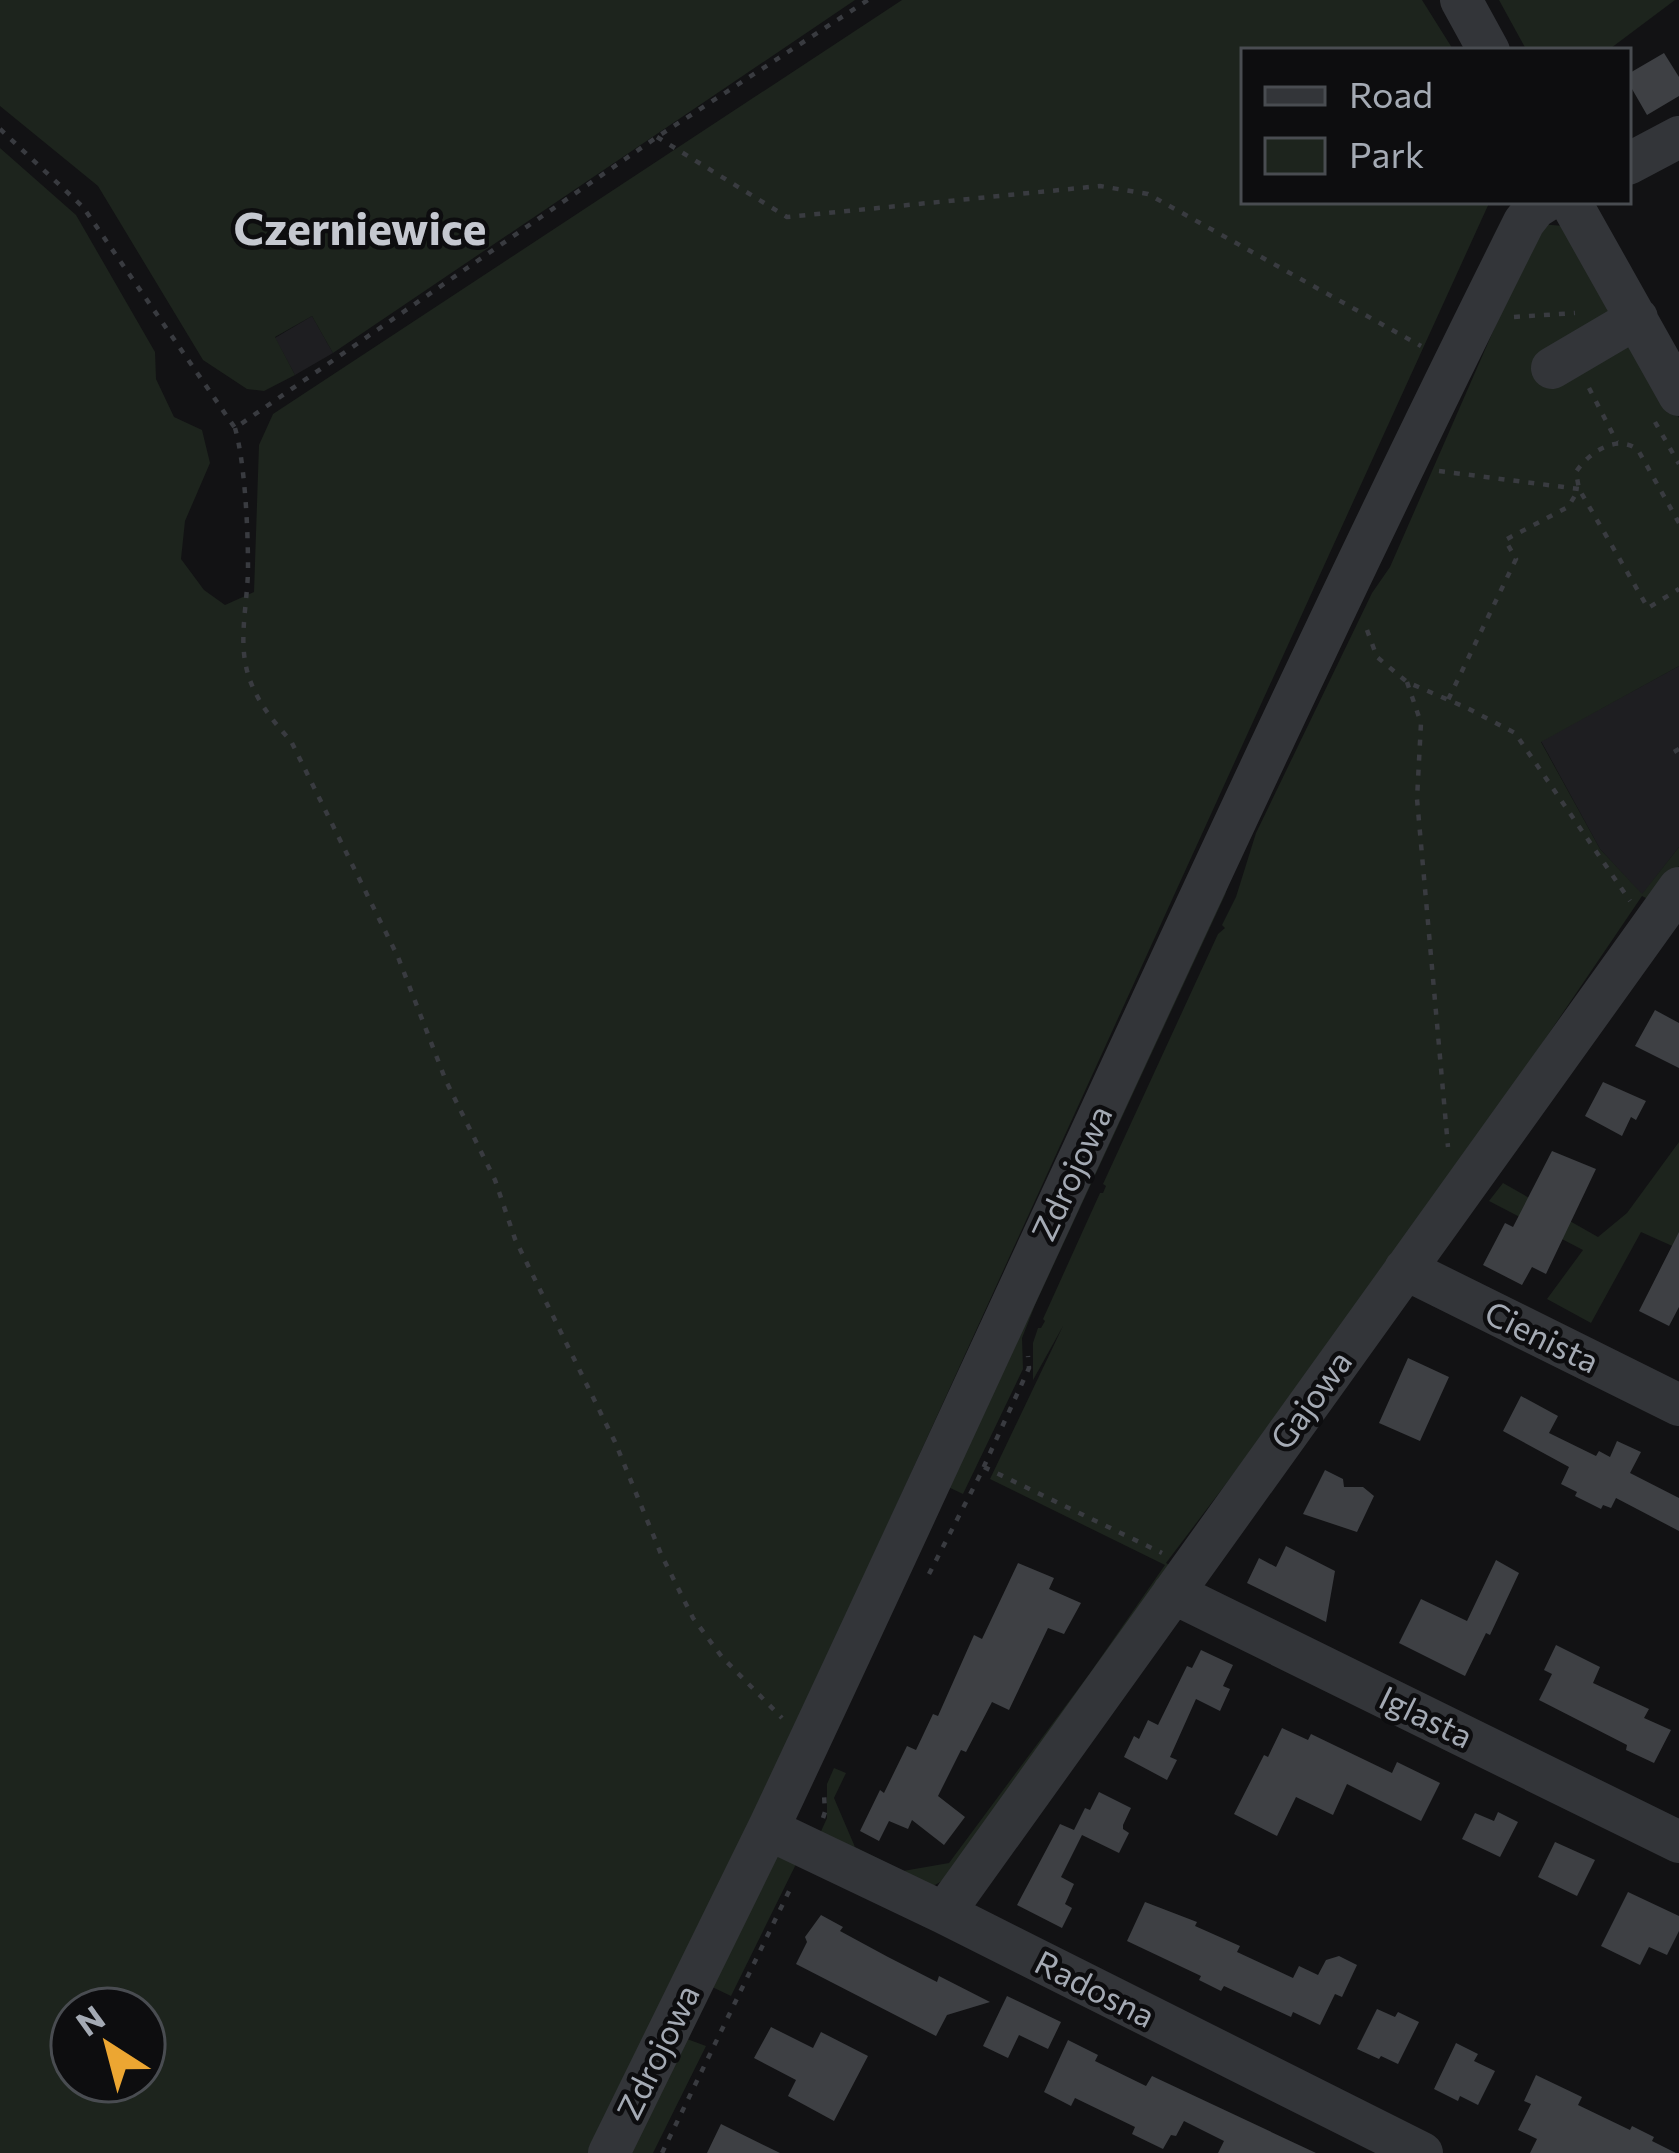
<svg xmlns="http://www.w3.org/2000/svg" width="1679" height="2153" font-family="Commissioner,sans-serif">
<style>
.built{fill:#1e1e21}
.green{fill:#1d241d;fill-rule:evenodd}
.building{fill:#3e4044}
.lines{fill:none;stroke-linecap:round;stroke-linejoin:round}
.path{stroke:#393b40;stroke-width:4.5;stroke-dasharray:6 9;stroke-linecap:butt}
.minor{stroke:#333539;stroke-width:42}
.labels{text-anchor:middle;stroke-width:9;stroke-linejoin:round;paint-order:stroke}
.street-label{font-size:33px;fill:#a4aab4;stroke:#0d0d0f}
.district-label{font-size:45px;font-weight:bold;fill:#c5c8d0;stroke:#0d0d0f}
</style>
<rect width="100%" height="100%" fill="#121214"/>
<path class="built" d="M312,316l21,37 -38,22 -20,-37z
M1679,666v181l-37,48 -42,-46 -59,-108z"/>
<path class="green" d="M0,0h855l-522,353 -21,-37 -37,21 20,38 -31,16 -17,-2 -44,-29 -105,-174 -98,-80z
M902,0h520l32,51h-210v150h246l-730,1604 -166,348h-594v-2005l76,67 79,137 1,27 18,38 28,13 8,33 -25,58 -4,38 23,31 21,15 29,-13 5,-147 14,-31zM72,2009h72v72h-72z
M1499,0h176l-68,51h-80z
M1540,224l24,2 75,119 40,73v248l-138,76 59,107 42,45 37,-47v19l-27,35 -10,-5 -248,366 -228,301 7,4 -229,313 -11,6 -115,-48 9,-20v-34l7,-16 12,5 -12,25 21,49 48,24 46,-8 141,-190 75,-108 -175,-86 73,-153 -30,54v-37l5,-15h3l4,-7 -2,-2 57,-126h3l3,-7 -3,-2 115,-250 7,-6 -3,-3 14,-28 20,-64 116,-240 18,-26z
M1243,839l-18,56 -190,410 -13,33 1,31 -60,125 -19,-9z
M1679,1142v107l-38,-17 -50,91 -44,-24 36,-49 -94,-49 14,-18 95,54 29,-24z
M775,1855l24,3 -68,138 -23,-11z
M687,2039l19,7 -53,107h-24z"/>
<path class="building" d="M1664,53l15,24v19l-32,19 -19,-33v-8z
M1655,1010l24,13v45l-44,-22z
M1603,1082l43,19 -10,19 -5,-3 -9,19 -37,-20z
M1552,1151l44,18 -50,105 -14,-7 -10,18 -39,-20 22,-42 8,4z
M1679,1232v75l-10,19 -30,-15z
M1408,1358l41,19 -29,64 -41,-18z
M1521,1396l37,20 -9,17 47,23 3,-5 11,6 7,-16 24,11 -11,21 49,25v33l-63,-33 -5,10 -8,-3 -2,4 -26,-13 2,-4 -16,-8 8,-17 -66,-36z
M1325,1470l18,9 1,8h19l11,9 -17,36 -54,-18z
M1286,1546l49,25 -9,51 -79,-39 12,-25 17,9z
M1496,1560l23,13 -29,62 -4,-2 -21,43 -66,-33 22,-44 46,22z
M1018,1563l36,15 -5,11 32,14 -17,31 -16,-6 -39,82 -17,-8 -26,50 -5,-2 -23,46 27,21 -21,28 -32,-25 -4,9 -19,-8 -10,20 -19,-10 20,-41 4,3 23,-47 9,4 17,-36 5,2 36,-81 8,4z
M1556,1645l44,22 -7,16 56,26 -5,9 27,12 -17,33 -28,-13 1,-5 -88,-45 13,-26 -8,-4z
M1201,1650l32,15 -10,21 7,3 -10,22 -24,-12 -26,58 7,3 -10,20 -43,-23 10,-21 5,3 9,-19 10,5 29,-59 5,2z
M1282,1728l26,12 3,-6 81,39 5,-11 43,21 -19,38 -74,-37 -14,31 -37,-18 -19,39 -43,-22 30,-59 4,2z
M1099,1792l32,16 -8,17v4l6,4 -10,20 -37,-18 -21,42 13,7 -9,20 7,4 -10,20 -45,-23 43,-81 14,6 11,-22 5,2z
M1498,1812l20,10 -18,35 -38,-18 13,-26 19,8z
M1555,1842l40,18 -18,36 -39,-19z
M1628,1892l51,24v15l-12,24 -18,-8 -9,18 -39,-19z
M1145,1902l52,20 -2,4 45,20 -3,6 56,26 6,-12 19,9 8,-15 13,-4 18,9 -15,32 -7,-3 -15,31 -27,-13 -2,5 -67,-31 -3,5 -22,-11 2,-4 -74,-35z
M821,1915l22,12 -3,4 48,26 49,25 2,-6 51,26 -43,13 -11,21 -140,-72 11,-22 -2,-5z
M1007,1996l54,26 -13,27 -29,-14 -11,23 -25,-12z
M1377,2009l18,8 3,-5 21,10 -21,42 -17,-8 -2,3 -22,-10z
M771,2027l42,21 8,-16 47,24 -34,65 -46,-25 8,-16 -42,-22z
M1068,2040l30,15 -3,6 51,25 6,-10 164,77h-98l6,-12 -40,-20 -8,15 -5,-1 -8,14 -31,-15 3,-7 -60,-29 -4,8 -27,-14z
M1456,2043l22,11 -4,7 21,10 -17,34 -18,-9 -2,5 -24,-12z
M1536,2075l46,22 -4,8 52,25 2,-4 22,11 -2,4 24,12h-146l7,-14 -19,-9 13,-26 -7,-3z
M721,2124l59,29h-73z"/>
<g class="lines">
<path class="path" d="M0,129l83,78 152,221 422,-291 211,-137
M657,137l130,80 313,-31 48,8 273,152
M1514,317l61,-4
M1589,388l28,54
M1655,422l24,42
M235,428c10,35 13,101 13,139 0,31 -8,64 -3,94 5,32 25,57 46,80l107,216 48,124 49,99 20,59 100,203 46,112 32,64 29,39 60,61
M1439,471l140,18 -11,18 -63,33 11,19 -68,141
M1679,523l-41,-73c-21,-17 -50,3 -62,22l3,17 69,119 31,-19
M1367,630l10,27 30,25 60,26 48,25 115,168
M1407,682l14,41 -4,76 31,348
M1674,752l5,-3
M984,1467l178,86
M929,1574l51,-99 49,-107 -1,-12
M823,1818l2,-6 -1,-18
M662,2153l131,-270"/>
<path class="minor" d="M1461,0l28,51
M1628,164l51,-27
M1570,201l109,194
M1552,368l85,-50
M1405,1269l274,136
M1173,1593l506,249
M768,1829l176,84 478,240
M944,1913l735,-1025
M609,2153c53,-109 108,-218 161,-328 252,-534 490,-1075 754,-1603l11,-14 11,-7"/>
</g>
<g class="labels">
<g class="street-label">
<text transform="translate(1072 1173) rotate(-65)" y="12">Zdrojowa</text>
<text transform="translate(1542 1337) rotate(26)" y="12">Cienista</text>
<text transform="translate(1311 1400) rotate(-54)" y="12">Gajowa</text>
<text transform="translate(1426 1717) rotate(26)" y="12">Iglasta</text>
<text transform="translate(1095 1989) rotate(27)" y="12">Radosna</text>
<text transform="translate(658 2052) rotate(-64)" y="12">Zdrojowa</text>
</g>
<g class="district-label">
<text x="360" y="245">Czerniewice</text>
</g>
</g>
<rect x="1241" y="48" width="390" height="156" fill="#0d0d0f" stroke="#494c51" stroke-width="3"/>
<rect x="1265" y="87" width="60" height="18" fill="#333539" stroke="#494c51" stroke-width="3"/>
<text x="1349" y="108" font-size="36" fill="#a4aab4">Road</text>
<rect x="1265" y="138" width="60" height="36" fill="#1d241d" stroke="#494c51" stroke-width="3"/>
<text x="1349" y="168" font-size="36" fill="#a4aab4">Park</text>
<g transform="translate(108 2045) rotate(324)"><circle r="57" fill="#0d0d0f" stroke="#494c51" stroke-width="3"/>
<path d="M0-9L21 45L0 30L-21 45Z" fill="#eca632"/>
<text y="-18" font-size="33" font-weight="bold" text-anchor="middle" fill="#a4aab4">N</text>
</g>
</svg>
